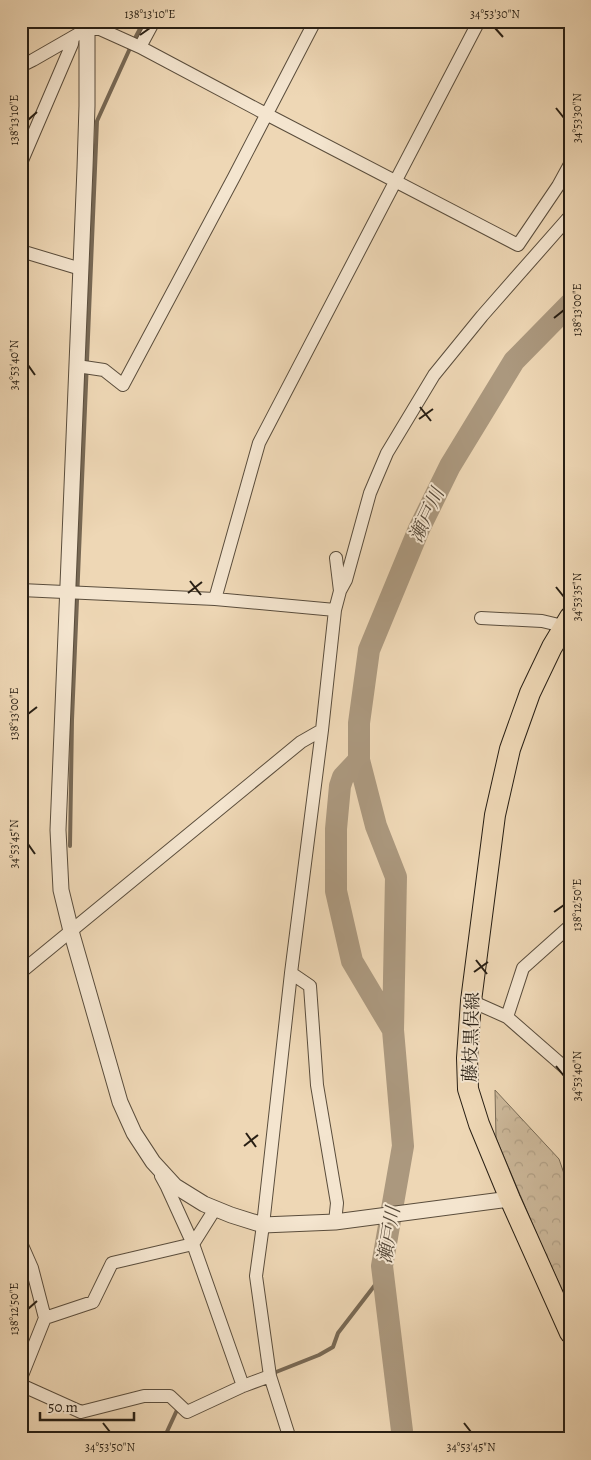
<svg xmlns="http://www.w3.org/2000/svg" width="591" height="1460" font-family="Alegreya,'Noto Serif JP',serif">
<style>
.forest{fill:url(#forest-crowns);stroke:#7a6c57}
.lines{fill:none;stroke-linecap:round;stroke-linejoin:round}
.stream{stroke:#776854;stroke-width:4}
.river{stroke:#ab987e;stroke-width:22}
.minor-casing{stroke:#5a4d3c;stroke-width:14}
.tertiary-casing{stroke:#5a4d3c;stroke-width:17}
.primary-casing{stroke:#281f14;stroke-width:22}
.minor{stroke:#f4e5cf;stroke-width:12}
.tertiary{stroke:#f4e5cf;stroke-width:15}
.primary{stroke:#eed7b5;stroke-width:20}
.ticks{fill:none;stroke:#281f14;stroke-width:2}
.labels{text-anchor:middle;stroke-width:4;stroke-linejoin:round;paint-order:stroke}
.street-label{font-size:18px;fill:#281f14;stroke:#f4e5cf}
.water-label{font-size:19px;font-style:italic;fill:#564939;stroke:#f4e5cf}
.neatline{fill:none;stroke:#281f14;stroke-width:2}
.ticks-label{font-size:12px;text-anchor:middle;fill:#281f14}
</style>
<defs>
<pattern id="forest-crowns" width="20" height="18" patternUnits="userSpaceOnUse" patternTransform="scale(1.25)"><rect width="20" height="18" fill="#ccb89a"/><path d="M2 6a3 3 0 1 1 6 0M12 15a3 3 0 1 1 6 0" fill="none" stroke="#af9e84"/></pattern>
</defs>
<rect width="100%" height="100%" fill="#eed7b5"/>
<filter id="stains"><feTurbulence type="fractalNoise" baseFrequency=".004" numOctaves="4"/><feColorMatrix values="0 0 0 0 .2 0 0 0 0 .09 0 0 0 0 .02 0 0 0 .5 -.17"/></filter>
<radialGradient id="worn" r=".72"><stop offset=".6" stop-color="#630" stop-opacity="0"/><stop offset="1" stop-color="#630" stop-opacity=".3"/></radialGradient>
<path class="forest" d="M495,1090l64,69 11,32v116l-29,-63 -45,-106z"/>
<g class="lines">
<path class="stream" d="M70,846l2,-126 25,-599 34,-75 13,-25
M271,1374l48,-19 14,-8 5,-14 37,-48 7,-19
M162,1439l3,-3 12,-26 4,-2"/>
<path class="river" d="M359,760l-16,17 -3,9 -4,43v62l16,70 41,69
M403,1439l-21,-173 21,-120 -10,-116 3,-153 -20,-51 -17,-66v-37l10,-73 50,-121 31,-63 64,-105 56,-57"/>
<defs>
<path id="minor" d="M140,47l14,-26
M21,66l12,-6 54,-31h13l40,18 126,67 252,131 40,-59 12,-22
M21,163l51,-119 1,-7
M21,251l60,18
M77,366l27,4 19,15 111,-208 81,-156
M21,590l194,9 120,11
M340,591l6,-11 24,-87 17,-40 47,-78 48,-59 88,-100
M215,599l44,-156 220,-422
M481,618l61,3 21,5
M21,972l280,-230 21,-12
M291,973l19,13 7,99 20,118 -2,19
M471,1001l36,16 63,55
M507,1017l16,-49 47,-42
M161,1176l6,11 26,57 50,142
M21,1243l11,25 13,50 -24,60
M45,1318l48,-16 19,-39 81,-19 22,-35
M21,1385l60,27 63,-16h26l17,16 56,-26 27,-10
M290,1439l-20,-63 -14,-100 7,-51 28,-252 31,-243 13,-120 5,-19 -4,-33"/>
<path id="tertiary" d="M87,21v85l-2,62 -27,662 3,60 10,41 49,171 14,31 19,29 22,24 29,18 27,11 32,10 72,-3 175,-23"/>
<path id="primary" d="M570,617l-18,30 -22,46 -20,56 -15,66 -24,186 -4,57 1,31 11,35 31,75 60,134"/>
</defs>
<use href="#minor" class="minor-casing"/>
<use href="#tertiary" class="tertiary-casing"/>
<use href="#primary" class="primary-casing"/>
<use href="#minor" class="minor"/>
<use href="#tertiary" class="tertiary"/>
<use href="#primary" class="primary"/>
</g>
<path class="ticks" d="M495,28l8,9M140,35l10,-7M556,108l8,10M28,120l9,-8M554,318l10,-8M28,365l7,10M420,407l11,14M419,419l14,-10M190,581l11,14M556,587l8,10M188,593l14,-11M28,714l9,-7M28,844l7,10M554,912l10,-7M476,960l11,14M474,972l14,-10M556,1066l8,10M246,1133l10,14M244,1146l14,-11M28,1309l9,-8M103,1423l7,9M464,1423l7,9"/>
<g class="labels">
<g class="street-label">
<text transform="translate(471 1037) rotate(-88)" y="6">藤枝黒俣線</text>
</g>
<g class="water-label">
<text transform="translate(426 515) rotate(-65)" y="7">瀬戸川</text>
<text transform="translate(388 1235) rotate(-81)" y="7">瀬戸川</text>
</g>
</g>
<rect width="591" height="1460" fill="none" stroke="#eed7b5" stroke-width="55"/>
<path d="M40 1412v8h94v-8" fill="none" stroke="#281f14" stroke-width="2.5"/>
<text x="48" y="1412" font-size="15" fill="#281f14" stroke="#f4e5cf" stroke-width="4" paint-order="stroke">50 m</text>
<rect x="28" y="28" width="536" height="1404" class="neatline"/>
<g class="ticks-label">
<text x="150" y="18">138°13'10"E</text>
<text x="495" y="18">34°53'30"N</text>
<text transform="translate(577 118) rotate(-90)" y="4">34°53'30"N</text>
<text transform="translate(14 120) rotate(-90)" y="4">138°13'10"E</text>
<text transform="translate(577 310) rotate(-90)" y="4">138°13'00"E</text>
<text transform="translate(14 365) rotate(-90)" y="4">34°53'40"N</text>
<text transform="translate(577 597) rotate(-90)" y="4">34°53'35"N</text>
<text transform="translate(14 714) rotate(-90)" y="4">138°13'00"E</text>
<text transform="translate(14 844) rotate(-90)" y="4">34°53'45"N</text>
<text transform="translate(577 905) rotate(-90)" y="4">138°12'50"E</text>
<text transform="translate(577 1076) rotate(-90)" y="4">34°53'40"N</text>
<text transform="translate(14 1309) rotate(-90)" y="4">138°12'50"E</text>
<text x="110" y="1451">34°53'50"N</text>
<text x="471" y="1451">34°53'45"N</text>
</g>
<rect width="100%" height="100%" filter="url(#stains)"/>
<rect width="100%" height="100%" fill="url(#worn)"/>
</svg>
